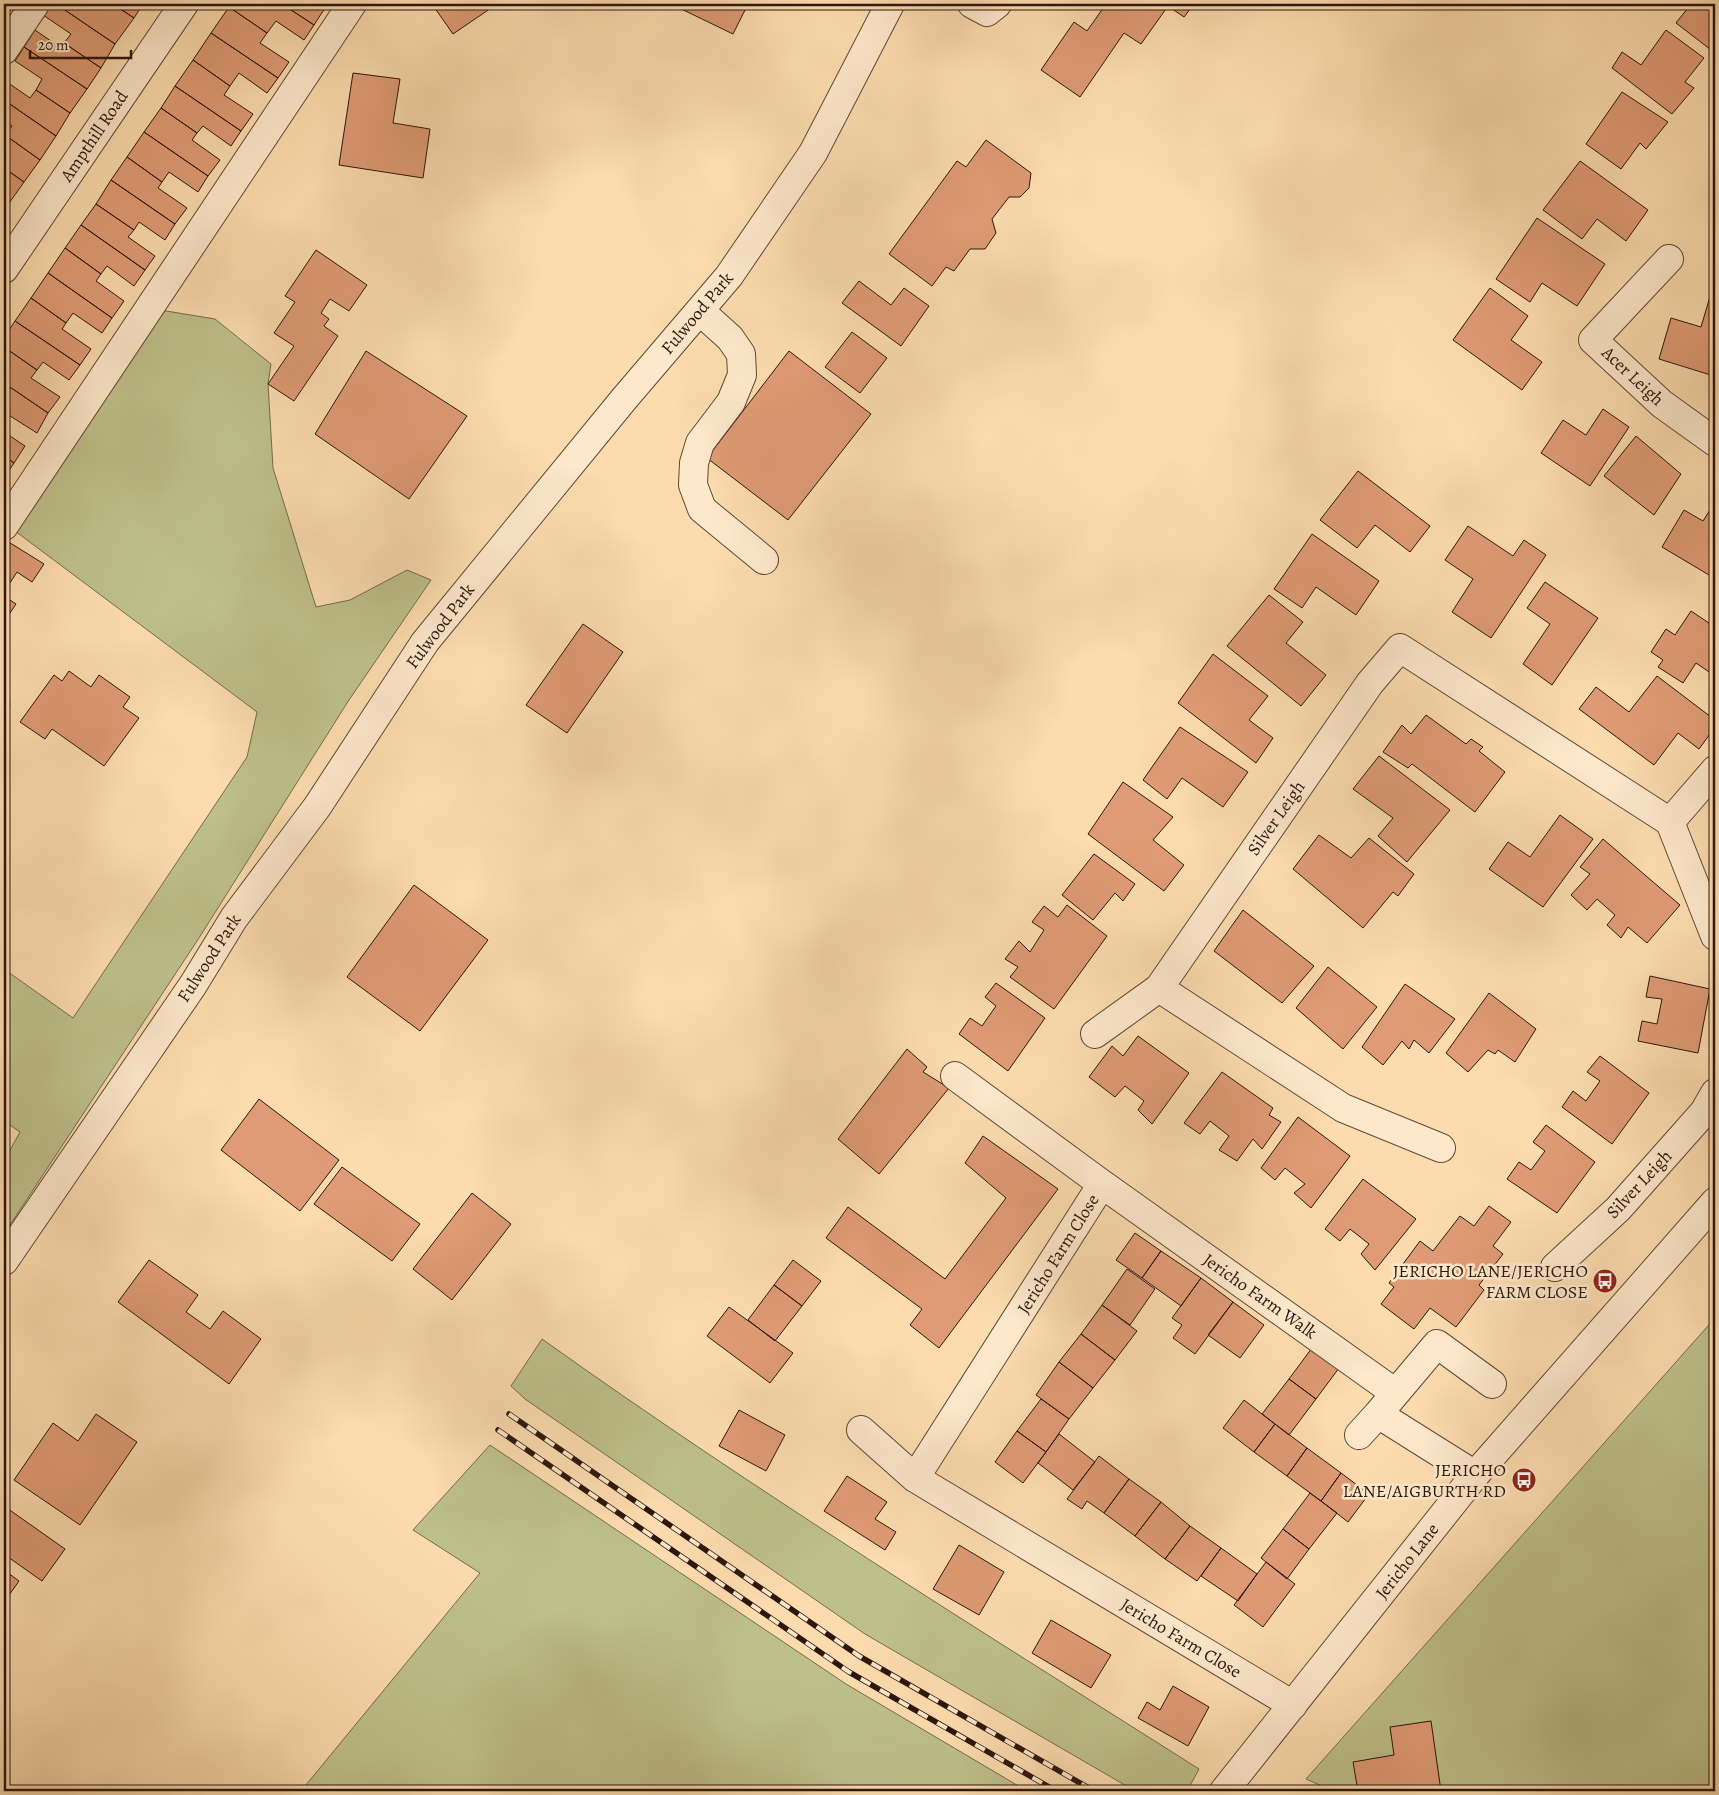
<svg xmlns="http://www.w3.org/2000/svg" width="1719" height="1795" font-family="Alegreya,serif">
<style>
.green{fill:#bec08b;stroke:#756b4c}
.building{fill:#df9b75;stroke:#2c160d}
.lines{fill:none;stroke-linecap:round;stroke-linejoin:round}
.minor-casing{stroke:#604836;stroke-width:30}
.minor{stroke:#fde8cb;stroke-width:28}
.rail-casing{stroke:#2c160d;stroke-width:5.5}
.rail{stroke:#fde8cb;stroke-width:4;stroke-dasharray:11;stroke-linecap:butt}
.labels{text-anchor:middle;stroke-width:5;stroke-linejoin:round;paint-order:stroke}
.street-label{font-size:18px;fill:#2c160d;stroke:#fde8cb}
.poi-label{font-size:18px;fill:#2c160d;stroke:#fde8cb;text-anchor:end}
</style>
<rect width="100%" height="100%" fill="#fcdcaf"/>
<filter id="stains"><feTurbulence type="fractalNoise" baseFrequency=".004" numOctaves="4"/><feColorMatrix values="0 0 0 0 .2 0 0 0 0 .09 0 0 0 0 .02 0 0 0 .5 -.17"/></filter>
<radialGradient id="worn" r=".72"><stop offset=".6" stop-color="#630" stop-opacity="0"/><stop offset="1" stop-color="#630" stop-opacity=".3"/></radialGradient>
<path class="green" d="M154,309l61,10 56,45 -3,20 5,84 43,139 34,-7 57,-30 24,10 -82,120 -150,238 -195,296v-73l16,-29 -16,-11v-152l69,49 174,-261 10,-45 -250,-187z
M4,697l6,6 -6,53z
M1715,1318v473h-382l-27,-12z
M542,1339c213,152 436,290 657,430l-12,22h-52l-270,-157 -340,-235 -14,-13z
M490,1445l356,239 181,107h-726l179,-218 -67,-43z"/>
<path class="building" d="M4,4h10l-9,15 -1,-1z
M51,4h5l59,40 -14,24 -37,-25 7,-9 -28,-19z
M56,4h57l21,14 -19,26z
M113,4h30l-9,14z
M231,4h51l32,21 -10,15 -28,-19 -9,12 -38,-26z
M282,4h37l6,4 -11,17z
M432,4h61l1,2 -41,28z
M671,4h77l-15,30z
M1106,4h88l-10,13 -16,-11 -27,38 -17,-11 -44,64 -39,-27 33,-48 13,9z
M1691,4h24v49l-39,-30z
M229,7l38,26 -7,10 29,19 -11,16 -67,-45z
M35,30l26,18 3,-5 37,25 -14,21 -63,-42z
M1666,30l38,28 -19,24 9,6 -22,26 -60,-46 10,-16 19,13z
M211,33l67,45 -11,15 -28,-20 -9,13 -37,-26z
M24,47l63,42 -17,24 -34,-23 6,-11 -27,-18z
M193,60l37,26 -6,9 29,19 -12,17 -66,-45z
M353,73l47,6 -7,44 37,6 -7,49 -84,-13z
M4,80l26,18 6,-8 34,23 -14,23 -52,-36z
M175,86l66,45 -10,15 -28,-20 -6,7 -36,-25z
M1622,92l46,30 -22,27 -6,-6 -19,26 -35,-25z
M4,100l52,36 -16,24 -35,-25 7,-9 -8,-5z
M161,108l36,25 -5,7 28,20 -12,16 -64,-44z
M144,132l64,44 -10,16 -29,-20 -7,10 -35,-25z
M5,135l35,25 -16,22 -20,-14z
M986,140l45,33 -2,15 -9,9h-11l-17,22 4,14 -11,16h-15l-16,22 -8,-4 -14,19 -43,-32 68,-93 9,6z
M127,157l35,25 -4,6 29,20 -12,16 -64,-44z
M1580,161l68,49 -22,31 -29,-22 -15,20 -39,-29z
M4,168l20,14 -17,24 -3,-3z
M111,180l64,44 -10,16 -26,-18 -5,8 -38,-26z
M96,204l38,26 -6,7 27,19 -10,14 -64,-45z
M1537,218l68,46 -28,42 -35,-23 -12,19 -34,-23z
M81,225l64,45 -11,16 -27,-20 -6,8 -36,-26z
M65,248l36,26 -5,7 28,20 -12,17 -64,-45z
M316,250l51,35 -18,26 -19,-12 -9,14 8,6 -5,7 14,10 -44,65 -26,-17 26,-38 -20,-13 21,-31 -10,-6z
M48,273l64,45 -10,15 -29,-20 -7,10 -35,-25z
M859,281l32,24 13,-17 25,18 -28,40 -59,-43z
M1490,288l38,28 -17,24 31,22 -20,28 -69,-50z
M1712,290l3,1 -1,85 -55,-17 12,-41 30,9z
M31,298l35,25 -4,6 29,20 -11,16 -65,-44z
M15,321l65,44 -11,15 -26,-18 -6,8 -33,-23v-9z
M852,332l35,26 -27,35 -35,-26z
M4,347l33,23 -6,8 29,19 -12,16 -44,-30z
M366,351l101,65 -58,83 -94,-65z
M789,351l82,63 -83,106 -81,-62z
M4,383l44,30 -11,20 -30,-19 -3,4z
M1603,409l26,18 -39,59 -49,-33 22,-33 23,15z
M4,432l21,14 -11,17 -10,-7z
M1636,436l45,38 -27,41 -50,-39z
M4,456l10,7 -10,15z
M1358,471l72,55 -20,26 -35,-27 -18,23 -37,-28z
M1715,502v62l-6,11 -47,-28 22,-37 19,11z
M1468,526l45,30 11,-16 22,15 -55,83 -39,-26 21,-33 -28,-19z
M1312,534l67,47 -23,34 -40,-28 -14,21 -28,-19z
M7,541l37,23 -12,18 -15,-10 -13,20v-46z
M1545,582l53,36 -46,67 -29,-21 27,-40 -23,-16z
M1269,595l34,27 -17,21 40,32 -25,31 -74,-60z
M4,596l12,8 -12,18z
M1691,611l24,16v49l-19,-13 -13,20 -25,-16 5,-7 -12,-8 15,-23 9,6z
M583,624l40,28 -56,81 -41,-28z
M1213,654l55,42 -19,24 24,18 -17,25 -78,-60z
M69,671l22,16 8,-12 31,22 -7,10 16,11 -35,48 -52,-37 -7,10 -25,-17 34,-47 8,6z
M1657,676l58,44v7l-16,22 -21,-16 -24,32 -75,-56 17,-22 33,25z
M1426,715l40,29 5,-5 12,8 -4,4 26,21 -30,40 -63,-48 -4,4 -25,-16 19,-27 9,9z
M1180,727l68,45 -25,35 -41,-29 -15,21 -24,-19z
M1379,756l71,54 -43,52 -29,-26 15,-18 -40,-29z
M1123,782l50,35 -20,23 31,25 -20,26 -76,-57z
M1560,815l33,24 -50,68 -54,-38 19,-27 22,15z
M1319,835l32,23 18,-20 45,36 -16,22 -5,-4 -30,36 -70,-59z
M1603,839l77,66 -33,38 -19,-16 -7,11 -14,-13 8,-10 -18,-16 -10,11 -16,-15 19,-21 -10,-7z
M1094,854l41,30 -12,17 -8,-8 -22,27 -31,-25z
M414,885l74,55 -68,91 -73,-54z
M1067,905l40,31 -53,73 -44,-32 8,-10 -13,-8 14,-18 11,11 14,-22 -12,-8 12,-16 14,11z
M1243,910l71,56 -32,37 -68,-52z
M1328,967l49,40 -34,42 -47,-41z
M1650,976l60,13 -12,64 -60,-12 4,-20 15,3 5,-25 -16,-2z
M996,983l49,35 -37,53 -49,-37 11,-16 12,8 14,-20 -11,-9z
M1405,984l50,35 -26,34 -15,-13 -5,9 -7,-8 -19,24 -21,-18z
M1489,993l47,36 -21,33 -17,-12 -3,4 -7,-4 -20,22 -22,-19z
M1138,1036l51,37 -37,51 -14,-14 6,-9 -19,-15 -10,11 -26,-20 23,-31 11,10z
M907,1049l20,18 -4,5 26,16 -70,86 -41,-35z
M1600,1056l49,37 -37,51 -50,-37 11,-16 13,10 14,-20 -13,-9z
M1222,1072l51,36 -4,7 12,7 -19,27 -9,-10 -16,22 -18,-11 10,-14 -19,-15 -10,13 -16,-11z
M259,1099l80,61 -39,51 -79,-61z
M1298,1117l52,39 -39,52 -17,-15 11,-9 -20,-16 -10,12 -14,-12z
M1546,1125l49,37 -38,51 -50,-34 12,-17 12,8 14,-19 -12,-9z
M983,1136l75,53 -119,159 -29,-23 12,-16 -96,-71 22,-31 97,72 61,-81 -41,-35z
M342,1167l78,57 -28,37 -78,-57z
M1363,1179l53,40 -41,51 -14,-16 8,-10 -19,-15 -10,12 -15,-12z
M472,1193l39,31 -59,76 -39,-31z
M1489,1206l22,16 -18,24 10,8 -24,31 5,5 -28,37 -26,-19 -16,21 -33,-25 13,-17 -5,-4 31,-42 13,10 27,-35 14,10z
M1135,1233l26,18 -19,27 -26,-18z
M1161,1251l40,27 -20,28 -39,-28z
M149,1260l49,35 -12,17 24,17 13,-18 38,28 -32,45 -111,-82z
M793,1260l28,21 -19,25 -28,-21z
M1127,1269l28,20 -25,36 -28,-20z
M1201,1278l32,24 -38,52 -22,-16 9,-13 -10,-7z
M774,1285l28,21 -27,35 -27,-21z
M1233,1302l31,23 -24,33 -32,-23z
M1102,1305l35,26 -22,29 -34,-26z
M729,1307l64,46 -23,30 -63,-47z
M1081,1334l34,26 -22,28 -34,-26z
M1312,1348l27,20 -23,31 -27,-20z
M1059,1362l34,26 -24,31 -33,-24z
M1289,1379l27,20 -27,36 -27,-21z
M1041,1399l28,20 -23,33 -29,-21z
M1244,1400l31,24 -21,28 -31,-24z
M739,1410l46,25 -19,36 -47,-25z
M96,1414l41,28 -57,83 -66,-45 39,-57 25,18z
M1275,1424l32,24 -20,28 -33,-24z
M1017,1431l29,21 -23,31 -28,-21z
M1059,1434l36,28 -22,28 -35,-27z
M1307,1448l34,25 -20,28 -34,-25z
M1099,1456l30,23 -25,34 -17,-12 -5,8 -15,-10z
M1341,1473l28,21 -21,28 -27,-21z
M847,1476l40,26 -12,17 21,13 -11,18 -61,-39z
M1129,1479l32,23 -26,34 -31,-23z
M1310,1493l27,20 -28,36 -26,-20z
M1161,1502l29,24 -25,33 -30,-23z
M4,1506l61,43 -23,32 -34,-24 -4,7z
M1190,1526l31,22 -24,33 -32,-22z
M1283,1529l26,20 -22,30 -26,-21z
M959,1545l45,27 -25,43 -46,-26z
M1221,1548l36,26 -19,27 -37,-25z
M1266,1562l29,22 -32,43 -29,-22z
M4,1570l15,11 -12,17 -3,-2z
M1051,1620l60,35 -20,33 -59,-35z
M1173,1686l36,21 -21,39 -50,-28 9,-16 13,8z
M1431,1721l10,70h-83l-5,-29 41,-7 -4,-28z"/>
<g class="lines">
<defs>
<path id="minor" d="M972,4l15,8 10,-8
M4,50l31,-46
M1669,259l-76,81 69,64 53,38
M4,269l180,-265
M700,311l30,27 11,16 1,21 -11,27 -31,41 -6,20 -1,22 9,24 62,51
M4,526l348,-522
M1670,822l45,114
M1095,1034l64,-46
M1441,1148l-98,-40 -184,-120 211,-305 30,-35 270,174 45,-52
M1102,1184l292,208
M4,1261l189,-276 41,-67 83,-111 108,-165 199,-243 105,-123 84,-123 77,-149
M1555,1267l63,-58 86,-97 11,-19
M861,1430l54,48 378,227
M1359,1435l19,-21
M1475,1475l-97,-61 59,-70 55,40
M915,1478l187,-294 -147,-108
M1224,1791l251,-316 240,-273"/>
</defs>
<use href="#minor" class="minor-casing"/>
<use href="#minor" class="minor"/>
<defs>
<path id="rail" d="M509,1414l350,242 235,135
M498,1430l351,242 207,119"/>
</defs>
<use href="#rail" class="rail-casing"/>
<use href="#rail" class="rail"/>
</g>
<defs>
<symbol id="bus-disc" viewBox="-11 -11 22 22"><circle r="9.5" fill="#8f2418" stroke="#fde8cb"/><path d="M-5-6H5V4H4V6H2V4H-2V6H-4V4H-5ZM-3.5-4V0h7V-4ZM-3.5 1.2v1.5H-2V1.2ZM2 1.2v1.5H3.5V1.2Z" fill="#fff"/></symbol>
</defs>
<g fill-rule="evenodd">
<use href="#bus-disc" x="1591" y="1267" width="28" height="28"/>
<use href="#bus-disc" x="1510" y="1466" width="28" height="28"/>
</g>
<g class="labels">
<g class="street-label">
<text transform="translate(94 136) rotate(-56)" y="6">Ampthill Road</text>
<text transform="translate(697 313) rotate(-50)" y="6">Fulwood Park</text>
<text transform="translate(1633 376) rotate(43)" y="6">Acer Leigh</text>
<text transform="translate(440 626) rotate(-53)" y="6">Fulwood Park</text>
<text transform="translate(1276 818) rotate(-55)" y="6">Silver Leigh</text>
<text transform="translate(209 958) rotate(-57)" y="6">Fulwood Park</text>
<text transform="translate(1639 1184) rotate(-47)" y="6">Silver Leigh</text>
<text transform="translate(1058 1254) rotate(-58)" y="6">Jericho Farm Close</text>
<text transform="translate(1260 1296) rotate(35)" y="6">Jericho Farm Walk</text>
<text transform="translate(1407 1561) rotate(-52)" y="6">Jericho Lane</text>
<text transform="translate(1181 1638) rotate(31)" y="6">Jericho Farm Close</text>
</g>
<g class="poi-label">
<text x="1588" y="1277">JERICHO LANE/JERICHO<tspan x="1588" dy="21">FARM CLOSE</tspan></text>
<text x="1506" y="1476">JERICHO<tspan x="1506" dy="21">LANE/AIGBURTH RD</tspan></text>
</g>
</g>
<rect width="1719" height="1795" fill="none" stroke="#fcdcaf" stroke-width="20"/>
<rect x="5" y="5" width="1709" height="1785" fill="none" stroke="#2c160d" stroke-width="2.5"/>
<rect x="10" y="10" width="1699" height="1775" fill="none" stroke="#2c160d"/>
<path d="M30 50v8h101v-8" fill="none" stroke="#2c160d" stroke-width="2.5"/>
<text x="38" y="50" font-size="15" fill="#2c160d" stroke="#fde8cb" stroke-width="4" paint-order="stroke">20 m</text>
<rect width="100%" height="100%" filter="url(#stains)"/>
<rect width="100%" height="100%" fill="url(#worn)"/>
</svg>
